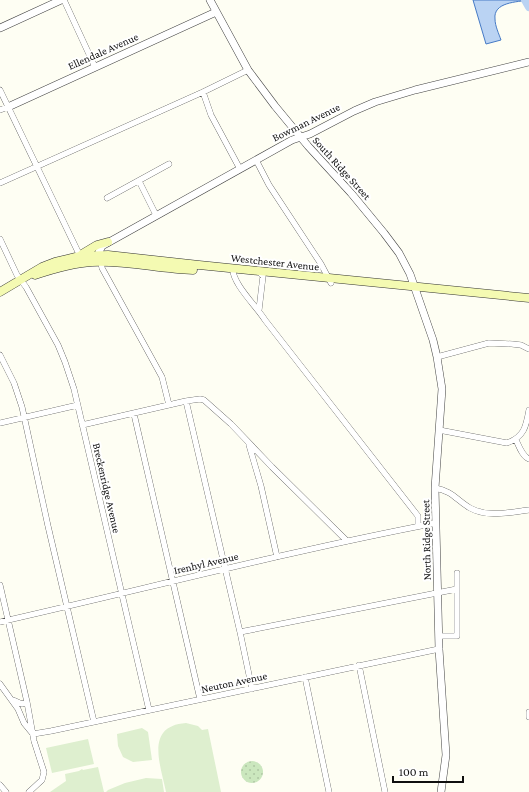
<svg xmlns="http://www.w3.org/2000/svg" width="529" height="792" font-family="'Crimson Pro',serif">
<style>
.green{fill:url(#green-dots)}
.pitch{fill:#deefcf}
.water{fill:#bad3f3;stroke:#467ac5}
.lines{fill:none;stroke-linecap:round;stroke-linejoin:round}
.river{stroke:#bad3f3;stroke-width:8}
.minor-casing{stroke:#424242;stroke-width:6}
.tertiary-casing{stroke:#424242;stroke-width:8}
.secondary-casing{stroke:#313131;stroke-width:9}
.minor{stroke:#fff;stroke-width:5.5}
.tertiary{stroke:#fff;stroke-width:7}
.secondary{stroke:#f4fab2;stroke-width:8}
.labels{text-anchor:middle;stroke-width:4;stroke-linejoin:round;paint-order:stroke}
.street-label{font-size:11px;fill:#0f0f0f;stroke:#fff}
</style>
<defs>
<pattern id="green-dots" width="8" height="8" patternUnits="userSpaceOnUse"><rect width="8" height="8" fill="#cbe7be"/><path d="M2 2h.1M6 6h.1" fill="none" stroke="#adc5a2" stroke-width="1.8" stroke-linecap="round"/></pattern>
</defs>
<rect width="100%" height="100%" fill="#fefef3"/>
<path class="green" d="M241 772a11 11 0 1 1 22 0a11 11 0 1 1-22 0Z"/>
<path class="pitch" d="M186,723l12,3 4,4 6,-1 13,63h-55c-5,-26 -22,-66 20,-69z
M142,728l6,4 4,28 -19,2 -10,-5 -5,-11 -1,-12z
M88,739l6,25 -42,9 -6,-25z
M98,767l6,25h-54l16,-11 -1,-7 14,-3 3,-2 1,1z
M146,778l16,1 2,13h-58l2,-2 17,-7z"/>
<path class="water" d="M473,0h56c-12,2 -36,2 -34,19 0,7 4,15 6,21l-15,4z"/>
<g class="lines">
<path class="river" d="M525,0l4,7"/>
<defs>
<path id="minor" d="M64,0l31,67
M0,90l80,166
M203,92l8,23 29,54
M0,110l8,-3
M256,160l13,25 52,79 10,19
M139,181l17,34
M0,183l203,-91 45,-22
M107,198l62,-34
M0,239l17,36 9,12 32,58 7,17 9,27 75,321
M101,262l1,6 60,109 7,28
M233,269c-1,14 24,38 32,51l153,196v10
M258,271l5,5 -4,34
M0,355l14,28 8,24 26,119 46,196
M437,357l52,-14 23,1 9,1 8,4
M186,401l54,231 12,57
M134,414l66,285
M0,423l78,-18
M82,425l104,-24 14,-2 4,1 27,24 41,43 75,74
M439,430l68,13c17,-6 19,-16 22,-33
M516,440c3,6 6,16 13,19
M249,445l12,41 16,71
M435,488c18,3 21,12 35,20 18,10 40,4 59,2
M0,585l27,117 7,39 10,31 -2,8 -13,12
M0,622c145,-33 290,-71 436,-99
M240,632l217,-43
M439,636h18v-63
M359,665l26,127
M305,677l24,115
M0,684l18,25 6,14 9,11 18,-3 388,-82
M13,700l9,4 5,-2
M529,712v5
M0,785l6,7"/>
<path id="tertiary" d="M210,0l38,70 27,36 33,40 43,47 33,40 15,20 11,21 23,66 4,17 5,32 -7,99 4,161 7,106 -5,37
M0,28l61,-28
M8,107l208,-95
M101,260l-2,-8 3,-6 190,-106 18,-6 44,-23 21,-9 40,-12 114,-28"/>
<path id="secondary" d="M82,254l15,-9 11,-3
M35,275c18,-6 37,-12 57,-13 33,-2 67,7 101,8
M0,292l42,-25 13,-5 25,-6 28,-1 91,10 330,33"/>
</defs>
<use href="#minor" class="minor-casing"/>
<use href="#tertiary" class="tertiary-casing"/>
<use href="#secondary" class="secondary-casing"/>
<use href="#minor" class="minor"/>
<use href="#tertiary" class="tertiary"/>
<use href="#secondary" class="secondary"/>
</g>
<g class="labels">
<g class="street-label">
<text transform="translate(103 51) rotate(-24)" y="4">Ellendale Avenue</text>
<text transform="translate(306 122) rotate(-26)" y="4">Bowman Avenue</text>
<text transform="translate(342 168) rotate(48)" y="4">South Ridge Street</text>
<text transform="translate(275 262) rotate(6)" y="4">Westchester Avenue</text>
<text transform="translate(107 488) rotate(77)" y="4">Breckenridge Avenue</text>
<text transform="translate(426 540) rotate(-91)" y="4">North Ridge Street</text>
<text transform="translate(206 563) rotate(-13)" y="4">Irenhyl Avenue</text>
<text transform="translate(234 682) rotate(-12)" y="4">Neuton Avenue</text>
</g>
</g>
<path d="M393 776v6h70v-6" fill="none" stroke="#0f0f0f" stroke-width="2"/>
<text x="399" y="776" font-size="12" fill="#0f0f0f" stroke="#ffffff" stroke-width="3" paint-order="stroke">100 m</text>
</svg>
